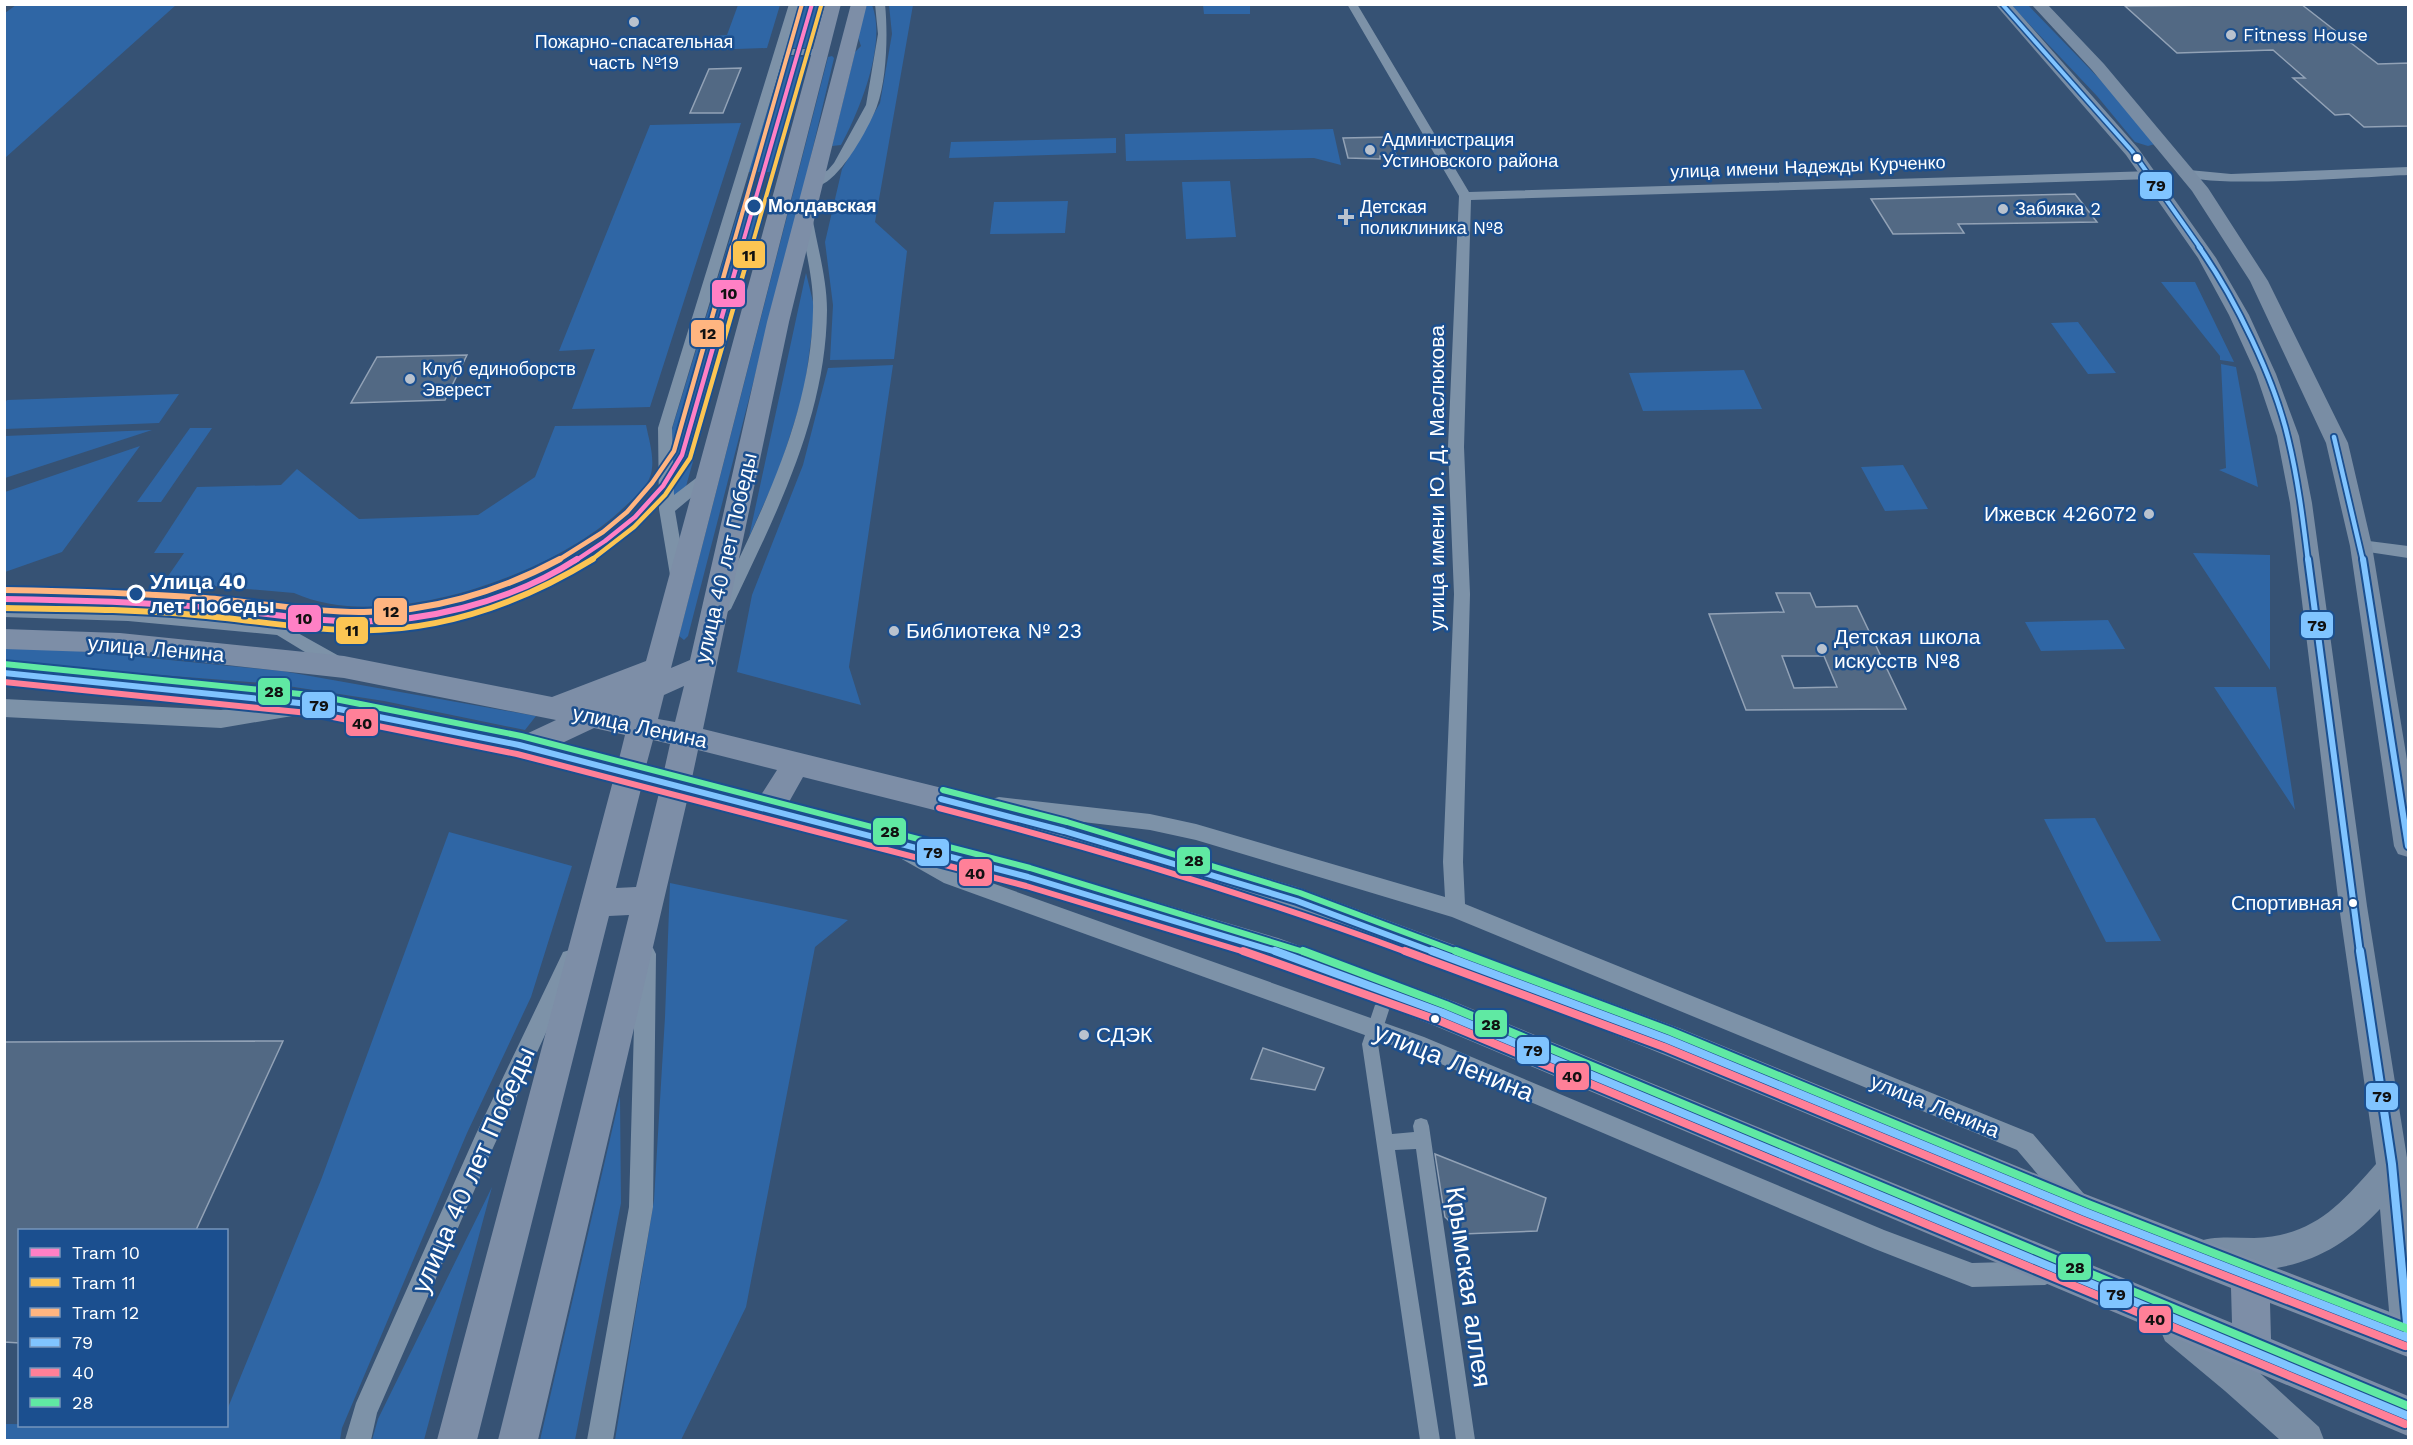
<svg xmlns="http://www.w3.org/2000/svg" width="2413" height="1445" font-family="'Work Sans',sans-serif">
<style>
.green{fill:#2f66a5}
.building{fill:#526984;stroke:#92a2b6;stroke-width:1.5;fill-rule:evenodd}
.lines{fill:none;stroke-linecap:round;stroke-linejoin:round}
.pedestrian{fill:#7d92a8;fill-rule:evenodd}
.minor{fill:#7d92a8;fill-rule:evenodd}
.tertiary{fill:#7d92a8;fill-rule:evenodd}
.secondary{fill:#798da4;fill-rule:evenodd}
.primary{fill:#7d8ea7;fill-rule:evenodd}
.bus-1-far3-casing{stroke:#1b4f8f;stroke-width:7}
.bus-1-far2-casing{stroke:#1b4f8f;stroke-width:8}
.bus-1-far1-casing{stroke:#1b4f8f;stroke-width:10}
.bus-1-casing{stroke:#1b4f8f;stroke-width:12}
.bus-2-far1-casing{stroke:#1b4f8f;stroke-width:10}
.bus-2-casing{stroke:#1b4f8f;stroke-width:12}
.bus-3-far1-casing{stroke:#1b4f8f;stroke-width:10}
.bus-3-casing{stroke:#1b4f8f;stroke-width:12}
.bus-1-far3{stroke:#80c4ff;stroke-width:4}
.bus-1-far2{stroke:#80c4ff;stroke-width:4.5}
.bus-1-far1{stroke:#80c4ff;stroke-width:6}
.bus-1{stroke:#80c4ff;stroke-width:8}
.bus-2-far1{stroke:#ff8098;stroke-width:6}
.bus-2{stroke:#ff8098;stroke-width:8}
.bus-3-far1{stroke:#60e9a3;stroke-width:6}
.bus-3{stroke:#60e9a3;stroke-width:8}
.tram-1-far2-casing{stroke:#1b4f8f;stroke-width:7}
.tram-1-far1-casing{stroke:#1b4f8f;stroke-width:8}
.tram-1-casing{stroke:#1b4f8f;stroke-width:10}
.tram-2-far2-casing{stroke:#1b4f8f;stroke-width:7}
.tram-2-far1-casing{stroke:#1b4f8f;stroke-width:8}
.tram-2-casing{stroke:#1b4f8f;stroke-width:10}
.tram-3-far2-casing{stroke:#1b4f8f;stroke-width:7}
.tram-3-far1-casing{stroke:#1b4f8f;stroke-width:8}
.tram-3-casing{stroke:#1b4f8f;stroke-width:10}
.tram-1-far2{stroke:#ff80c5;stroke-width:4}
.tram-1-far1{stroke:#ff80c5;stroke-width:4.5}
.tram-1{stroke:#ff80c5;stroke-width:6}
.tram-2-far2{stroke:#fcc553;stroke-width:4}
.tram-2-far1{stroke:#fcc553;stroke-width:4.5}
.tram-2{stroke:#fcc553;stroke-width:6}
.tram-3-far2{stroke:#ffb580;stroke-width:4}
.tram-3-far1{stroke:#ffb580;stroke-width:4.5}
.tram-3{stroke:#ffb580;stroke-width:6}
.poi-dot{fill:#b9c2ce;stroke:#1b4f8f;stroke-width:2}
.bus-dot{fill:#fff;stroke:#1b4f8f;stroke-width:2}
.stop-dot{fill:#1b4f8f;stroke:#fff;stroke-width:3}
.labels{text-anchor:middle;stroke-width:5;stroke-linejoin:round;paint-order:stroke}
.far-poi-label{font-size:18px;fill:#fff;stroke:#1b4f8f;text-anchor:start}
.far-street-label{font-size:18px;fill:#fff;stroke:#1b4f8f}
.far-stop-label{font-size:18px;font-weight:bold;fill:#fff;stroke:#1b4f8f;text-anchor:start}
.bus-label{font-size:20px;fill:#fff;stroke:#1b4f8f;text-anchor:end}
.street-label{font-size:21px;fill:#fff;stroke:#1b4f8f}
.poi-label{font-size:21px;fill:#fff;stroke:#1b4f8f;text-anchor:start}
.stop-label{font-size:21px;font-weight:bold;fill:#fff;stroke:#1b4f8f;text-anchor:start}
.near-street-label{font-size:26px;fill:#fff;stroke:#1b4f8f}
.line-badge{stroke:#1b4f8f;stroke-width:2}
.pale-badge-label{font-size:16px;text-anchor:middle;font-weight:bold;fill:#111}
</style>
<rect width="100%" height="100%" fill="#365274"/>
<path class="green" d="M16,5v-1l160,1 -171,153v-145z
M738,5h42l-13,43 -59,2 5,-14 14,-1z
M800,5h22l-11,40 -6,3h-19z
M866,5h6c15,38 -12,105 -31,140l-9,1 23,-94 6,-6 -3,-9z
M889,5h24l-38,217 32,29 -13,108 -64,1 3,-55 -8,-63 17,-73 38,-66 12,-69z
M1203,5h47v9h-46z
M2011,5h17l89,92 38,47 -7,2 -13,-4 -38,-46z
M787,56l20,1 -30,115h-29l36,-114z
M832,56l2,2 -28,119 -118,459 -4,4 -5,-4 149,-579z
M741,123l-91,284 -78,2 23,-60 -36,2 91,-226z
M1333,129l8,36 -27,-7 -188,3 -1,-27z
M1116,138v15l-167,5 2,-16z
M1230,181l6,56 -50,2 -4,-57z
M1068,201l-3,32 -75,1 4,-32z
M763,211l-78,279 -12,9 -1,-70 66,-217z
M806,273l9,37 -11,82 -25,78 -30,67z
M2161,282h34l39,80 -14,-2v-4z
M2078,322l38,51 -28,1 -37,-51z
M2221,364l15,3 22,120 -39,-17 7,-2z
M893,365l-44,302 12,38 -124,-33 15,-77 51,-130 25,-97z
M1744,370l18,39 -119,2 -14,-38z
M179,394l-20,29 -154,6v-26l2,-3z
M646,425c3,15 9,33 5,49 -4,15 -22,28 -32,38 -70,64 -234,122 -325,81l-130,-11 20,-29h-30l43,-66 84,-2 16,-16 62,50 119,-4 57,-38 20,-51z
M190,428h22l-51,74h-24z
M152,430l-147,48v-42z
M140,446l-78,106 -57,20v-80z
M1903,465l25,44 -43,2 -24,-44z
M2193,553l77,2v115z
M2108,620l17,29 -84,2 -16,-29z
M5,648l73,3 204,20 254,45 -11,14 -141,-29 -109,-17 -270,-21z
M2214,687h62l19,123z
M2095,818l66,123 -55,1 -62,-123z
M449,832l123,34 -41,131 -64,136 -125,295 -2,12h-335v-16l221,2 1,-16 94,-230z
M670,883l178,37 -33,27 -69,360 -65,133h-66l39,-240 11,-183z
M620,1096l1,107 -46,237h-35z
M492,1187l-68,253h-52l6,-21z"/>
<path class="building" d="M2301,4l77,60 31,-1v63l-45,1 -15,-13 -14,1 -42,-37h12l-32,-28 -96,3 -52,-47z
M741,68l-18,45h-33l19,-44z
M1391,137l5,19h-16v3l-32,-1 -5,-20z
M2075,194l22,28 -139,2 6,9 -71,1 -22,-35z
M467,355l-22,45 -94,3 26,-46z
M1776,593h34l6,14 41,-1 49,103 -160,1 -37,-96 75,-2zM1782,656h42l13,31 -43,1z
M283,1041l-87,189h-176v113l-16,-1v-300z
M1263,1048l61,20 -9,22 -64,-11z
M1435,1154l111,44 -9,33 -75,3 -17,-17z"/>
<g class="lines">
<path class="pedestrian" d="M1381,1003l6,2 2,5 -11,34 14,90 22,-2 -1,-6 2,-6 6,-2 6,2 2,6 46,314h-19l-40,-291 -21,1 45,290h-20l-58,-396 13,-39z"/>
<path class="minor" d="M789,4h10l-13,45h35l5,3 -5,3h-37l-112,373 2,67 30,-23h10l3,4 -42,35 12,70 -8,6 -8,-6 -12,-72 -1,-81z
M875,4h10c3,28 2,75 -8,102 -7,20 -42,86 -67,81v-6l18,-11 6,-7 32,-58 12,-71z
M1347,4h10l112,188 683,-21 6,4 -6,4 -681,21 -7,247 6,147 -7,268 2,42 568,230 51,60 4,8 -4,8 -8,4 -8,-4 -51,-60 -565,-233 -256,-77 -46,-10 -158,-19 -2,-6 2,-6 7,-2 151,17 46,10 249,73 -2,-35 11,-268 -6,-147 11,-251z
M2408,167v8c-33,1 -208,15 -225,-1l6,-4 42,4z
M806,211l6,4c5,31 15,63 15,95 -1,107 -51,204 -96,299l-8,6 -8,-6c45,-95 96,-191 98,-299 1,-32 -9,-63 -13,-95z
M2361,540l47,6v12l-53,-8 -2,-4 2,-4z
M4,605l124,4 152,14 68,38 3,5 -3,5h-12l-59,-36 -149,-14 -124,-4z
M907,844l51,27 466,166 460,193 88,33 73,-2 8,4 4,8 -4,8 -8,4 -73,2 -97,-38 -455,-194 -476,-172 -44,-25 -3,-6 3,-6z
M646,945l7,3 3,6 -3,253 -40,233h-26l42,-233 7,-253 3,-6z
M570,950l7,2 3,7 -88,191 -115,263 -6,27h-26l11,-37 120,-269 87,-182z"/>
<path class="tertiary" d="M302,698l8,3 3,6 -3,6 -89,15 -217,-11v-18l217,11z"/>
<path class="secondary" d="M1995,4h16l127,144 78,110 33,57 27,59 23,62 13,67 55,403 41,258v186l-12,-5 -5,-12 -11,-124c-39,42 -82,62 -140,62 -16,1 -31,2 -46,-4l-5,-12 5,-12c19,-8 39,-5 60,-5 59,-2 85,-32 122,-74l-37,-258 -49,-403 -13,-67 -21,-62 -27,-59 -31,-57 -72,-103z
M2031,4h16l57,60 104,124 60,93 80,162 24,103 36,220v91l-10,-3 -4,-8 -44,-300 -24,-103 -76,-162 -58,-90 -100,-121z
M2177,1312l12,5 62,48 68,62 5,13h-44l-55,-49 -60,-50 -5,-12 5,-12z"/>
<path class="primary" d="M825,4h16l-170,664 19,-8 77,-338 84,-318h16l-78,318 -86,407 361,89 233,69 382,141 406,166 323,125v38l-138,-54 1,36 137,57v40l-975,-411 -156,-59 -249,-76 -341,-89 -149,639h-40l131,-525 -20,1 -132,524h-40l176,-659 -94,-25 -200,-40 -315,-32v-22l29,1 286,31 205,41 32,-15 -212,-42 -224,-25 -116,-4v-20l116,4 224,23 208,41 94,-36zM684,686l-9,36 -17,-3 6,-24zM594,728l31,7 -6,24 -59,-15zM653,740l17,4 -6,27 -18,-5zM698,750l79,20 -16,25 -69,-17zM803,777c165,42 332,81 493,137 317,111 623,251 935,374l1,35 -777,-321 -177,-64 -250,-74 -239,-62zM641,789l18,4 -23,94 -20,1z"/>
<defs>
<path id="bus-1-far3" d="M2002,4l130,147 69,98"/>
<path id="bus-1-far2" d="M2199,247c36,51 75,131 89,191 10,41 15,82 20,123
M2334,437l29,124"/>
<path id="bus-1-far1" d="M2308,559l52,394
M2363,559l45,287
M4,673l315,32 200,40 509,132 252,76
M941,799l123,32 233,70 139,52"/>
<path id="bus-1" d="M1275,951l168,62 965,403
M1432,951l235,88 418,173 323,126
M2360,951l32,213 16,169"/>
<path id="bus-2-far1" d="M4,682l314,32 199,40 509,132 222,67
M939,808c159,41 316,88 470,145"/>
<path id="bus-2" d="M1243,951l197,70 965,403
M1405,951l259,96 418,173 323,126"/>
<path id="bus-3-far1" d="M4,664l316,32 201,40 509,132 277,85
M943,790l124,32 233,71 160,60"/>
<path id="bus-3" d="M1303,951l143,54 962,401
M1456,951l214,80 418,173 320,125"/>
</defs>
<use href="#bus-1-far3" class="bus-1-far3-casing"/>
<use href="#bus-1-far2" class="bus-1-far2-casing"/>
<use href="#bus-1-far1" class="bus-1-far1-casing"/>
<use href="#bus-1" class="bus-1-casing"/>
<use href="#bus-2-far1" class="bus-2-far1-casing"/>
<use href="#bus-2" class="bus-2-casing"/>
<use href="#bus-3-far1" class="bus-3-far1-casing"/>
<use href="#bus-3" class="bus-3-casing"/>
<use href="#bus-1-far3" class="bus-1-far3"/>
<use href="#bus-1-far2" class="bus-1-far2"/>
<use href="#bus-1-far1" class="bus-1-far1"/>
<use href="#bus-1" class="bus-1"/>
<use href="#bus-2-far1" class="bus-2-far1"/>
<use href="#bus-2" class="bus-2"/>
<use href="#bus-3-far1" class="bus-3-far1"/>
<use href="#bus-3" class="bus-3"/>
<defs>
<path id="tram-1-far2" d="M741,249l71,-245"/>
<path id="tram-1-far1" d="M575,561l30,-20 30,-24 28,-31 19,-31 60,-208"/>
<path id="tram-1" d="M4,599c67,1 133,3 200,8 45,4 90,12 135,14 80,4 170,-18 238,-62"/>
<path id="tram-2-far2" d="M751,249l70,-243"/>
<path id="tram-2-far1" d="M590,561l44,-34 31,-32 25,-37 61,-211"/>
<path id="tram-2" d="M4,608c64,1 127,1 191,7 49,4 99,13 149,15 89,4 174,-25 249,-71"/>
<path id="tram-3-far2" d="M732,249l70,-245"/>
<path id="tram-3-far1" d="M557,561l46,-29 24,-20 25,-29 22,-32 58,-204"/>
<path id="tram-3" d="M4,590c67,1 134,3 201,8 51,4 102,14 154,14 69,1 140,-20 201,-53"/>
</defs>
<use href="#tram-1-far2" class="tram-1-far2-casing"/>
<use href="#tram-1-far1" class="tram-1-far1-casing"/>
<use href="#tram-1" class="tram-1-casing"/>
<use href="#tram-2-far2" class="tram-2-far2-casing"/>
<use href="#tram-2-far1" class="tram-2-far1-casing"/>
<use href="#tram-2" class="tram-2-casing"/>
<use href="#tram-3-far2" class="tram-3-far2-casing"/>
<use href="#tram-3-far1" class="tram-3-far1-casing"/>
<use href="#tram-3" class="tram-3-casing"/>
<use href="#tram-1-far2" class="tram-1-far2"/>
<use href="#tram-1-far1" class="tram-1-far1"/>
<use href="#tram-1" class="tram-1"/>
<use href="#tram-2-far2" class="tram-2-far2"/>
<use href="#tram-2-far1" class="tram-2-far1"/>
<use href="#tram-2" class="tram-2"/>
<use href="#tram-3-far2" class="tram-3-far2"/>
<use href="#tram-3-far1" class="tram-3-far1"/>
<use href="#tram-3" class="tram-3"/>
</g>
<g class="poi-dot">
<circle cx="634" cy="22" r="6"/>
<circle cx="2231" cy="35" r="6"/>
<circle cx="1370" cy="150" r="6"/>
<circle cx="2003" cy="209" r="6"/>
<path d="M1343 208h6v6h6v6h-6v6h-6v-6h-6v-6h6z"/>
<circle cx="410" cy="379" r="6"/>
<circle cx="2149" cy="514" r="6"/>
<circle cx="894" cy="631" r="6"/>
<circle cx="1822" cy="649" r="6"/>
<circle cx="1084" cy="1035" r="6"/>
</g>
<g class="bus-dot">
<circle cx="2137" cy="158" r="5"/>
<circle cx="2353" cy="903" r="5"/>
<circle cx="1435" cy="1019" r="5"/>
</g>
<g class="stop-dot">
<circle cx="754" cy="206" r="8"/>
<circle cx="136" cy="594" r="8"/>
</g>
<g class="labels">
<g class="far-poi-label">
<text x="2243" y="41">Fitness House</text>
<text x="634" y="48" text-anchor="middle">Пожарно-спасательная<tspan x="634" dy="21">часть №19</tspan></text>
<text x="1382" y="146">Администрация<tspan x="1382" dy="21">Устиновского района</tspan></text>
<text x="1360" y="213">Детская<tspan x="1360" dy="21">поликлиника №8</tspan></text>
<text x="2015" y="215">Забияка 2</text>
<text x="422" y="375">Клуб единоборств<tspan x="422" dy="21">Эверест</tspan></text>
</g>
<g class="far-street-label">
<text transform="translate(1808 167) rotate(-2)" y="6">улица имени Надежды Курченко</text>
</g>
<g class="far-stop-label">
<text x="768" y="212">Молдавская</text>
</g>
<g class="bus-label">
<text x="2342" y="910">Спортивная</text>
</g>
<g class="street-label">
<text transform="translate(1437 478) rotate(-90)" y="7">улица имени Ю. Д. Маслюкова</text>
<text transform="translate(726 558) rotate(-77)" y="7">улица 40 лет Победы</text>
<text transform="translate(156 649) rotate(5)" y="7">улица Ленина</text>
<text transform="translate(640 727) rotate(12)" y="7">улица Ленина</text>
<text transform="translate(1935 1106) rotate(22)" y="7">улица Ленина</text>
</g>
<g class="poi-label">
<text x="2137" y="521" text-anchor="end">Ижевск 426072</text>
<text x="906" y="638">Библиотека № 23</text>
<text x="1834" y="644">Детская школа<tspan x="1834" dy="24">искусств №8</tspan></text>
<text x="1096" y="1042">СДЭК</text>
</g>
<g class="stop-label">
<text x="150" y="589">Улица 40<tspan x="150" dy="24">лет Победы</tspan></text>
</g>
<g class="near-street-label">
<text transform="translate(1454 1062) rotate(22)" y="9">улица Ленина</text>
<text transform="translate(473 1170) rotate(-66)" y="9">улица 40 лет Победы</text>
<text transform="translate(1469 1287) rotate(82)" y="9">Крымская аллея</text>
</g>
</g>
<g class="line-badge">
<rect x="2139" y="171" width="34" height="29" rx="6" fill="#80c4ff"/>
<rect x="732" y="240" width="34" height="29" rx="6" fill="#fcc553"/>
<rect x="711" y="279" width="35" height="29" rx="6" fill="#ff80c5"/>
<rect x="690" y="319" width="35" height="29" rx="6" fill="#ffb580"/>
<rect x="373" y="597" width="35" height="29" rx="6" fill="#ffb580"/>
<rect x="287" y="604" width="35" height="29" rx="6" fill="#ff80c5"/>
<rect x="2300" y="611" width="34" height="28" rx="6" fill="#80c4ff"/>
<rect x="335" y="616" width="34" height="29" rx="6" fill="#fcc553"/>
<rect x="257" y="677" width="34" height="29" rx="6" fill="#60e9a3"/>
<rect x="301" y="691" width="35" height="28" rx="6" fill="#80c4ff"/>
<rect x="345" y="708" width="34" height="29" rx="6" fill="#ff8098"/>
<rect x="872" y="817" width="35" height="29" rx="6" fill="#60e9a3"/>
<rect x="916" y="838" width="34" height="29" rx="6" fill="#80c4ff"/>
<rect x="1176" y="846" width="35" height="29" rx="6" fill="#60e9a3"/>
<rect x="958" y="858" width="35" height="29" rx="6" fill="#ff8098"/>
<rect x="1474" y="1009" width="34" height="29" rx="6" fill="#60e9a3"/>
<rect x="1516" y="1036" width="34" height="29" rx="6" fill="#80c4ff"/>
<rect x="1555" y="1062" width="35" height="29" rx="6" fill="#ff8098"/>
<rect x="2365" y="1082" width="34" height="29" rx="6" fill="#80c4ff"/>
<rect x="2057" y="1253" width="35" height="28" rx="6" fill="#60e9a3"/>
<rect x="2099" y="1280" width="34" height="29" rx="6" fill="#80c4ff"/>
<rect x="2138" y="1305" width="34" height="29" rx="6" fill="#ff8098"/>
</g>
<g class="pale-badge-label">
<text x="2156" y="191">79</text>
<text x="749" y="261">11</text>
<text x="729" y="299">10</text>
<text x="708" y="339">12</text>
<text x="391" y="617">12</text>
<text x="304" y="624">10</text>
<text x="2317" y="631">79</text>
<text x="352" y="636">11</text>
<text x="274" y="697">28</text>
<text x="319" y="711">79</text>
<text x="362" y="729">40</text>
<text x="890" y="837">28</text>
<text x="933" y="858">79</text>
<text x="1194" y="866">28</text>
<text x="975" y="879">40</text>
<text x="1491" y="1030">28</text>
<text x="1533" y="1056">79</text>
<text x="1572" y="1082">40</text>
<text x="2382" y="1102">79</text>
<text x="2075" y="1273">28</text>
<text x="2116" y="1300">79</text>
<text x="2155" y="1325">40</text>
</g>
<rect width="2413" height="1445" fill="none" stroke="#ffffff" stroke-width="12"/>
<rect x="18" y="1229" width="210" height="198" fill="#1b4f8f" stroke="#7695bc" stroke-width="1.5"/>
<rect x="30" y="1248" width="30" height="9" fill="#ff80c5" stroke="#7695bc" stroke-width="1.5"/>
<text x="72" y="1259" font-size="18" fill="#ffffff">Tram 10</text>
<rect x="30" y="1278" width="30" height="9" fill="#fcc553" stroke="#7695bc" stroke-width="1.5"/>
<text x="72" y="1289" font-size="18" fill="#ffffff">Tram 11</text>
<rect x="30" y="1308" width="30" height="9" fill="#ffb580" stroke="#7695bc" stroke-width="1.5"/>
<text x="72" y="1319" font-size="18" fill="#ffffff">Tram 12</text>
<rect x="30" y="1338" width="30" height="9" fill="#80c4ff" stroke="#7695bc" stroke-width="1.5"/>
<text x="72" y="1349" font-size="18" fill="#ffffff">79</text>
<rect x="30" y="1368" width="30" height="9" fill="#ff8098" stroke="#7695bc" stroke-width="1.5"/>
<text x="72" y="1379" font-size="18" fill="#ffffff">40</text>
<rect x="30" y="1398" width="30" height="9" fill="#60e9a3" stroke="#7695bc" stroke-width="1.5"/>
<text x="72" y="1409" font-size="18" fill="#ffffff">28</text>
</svg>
